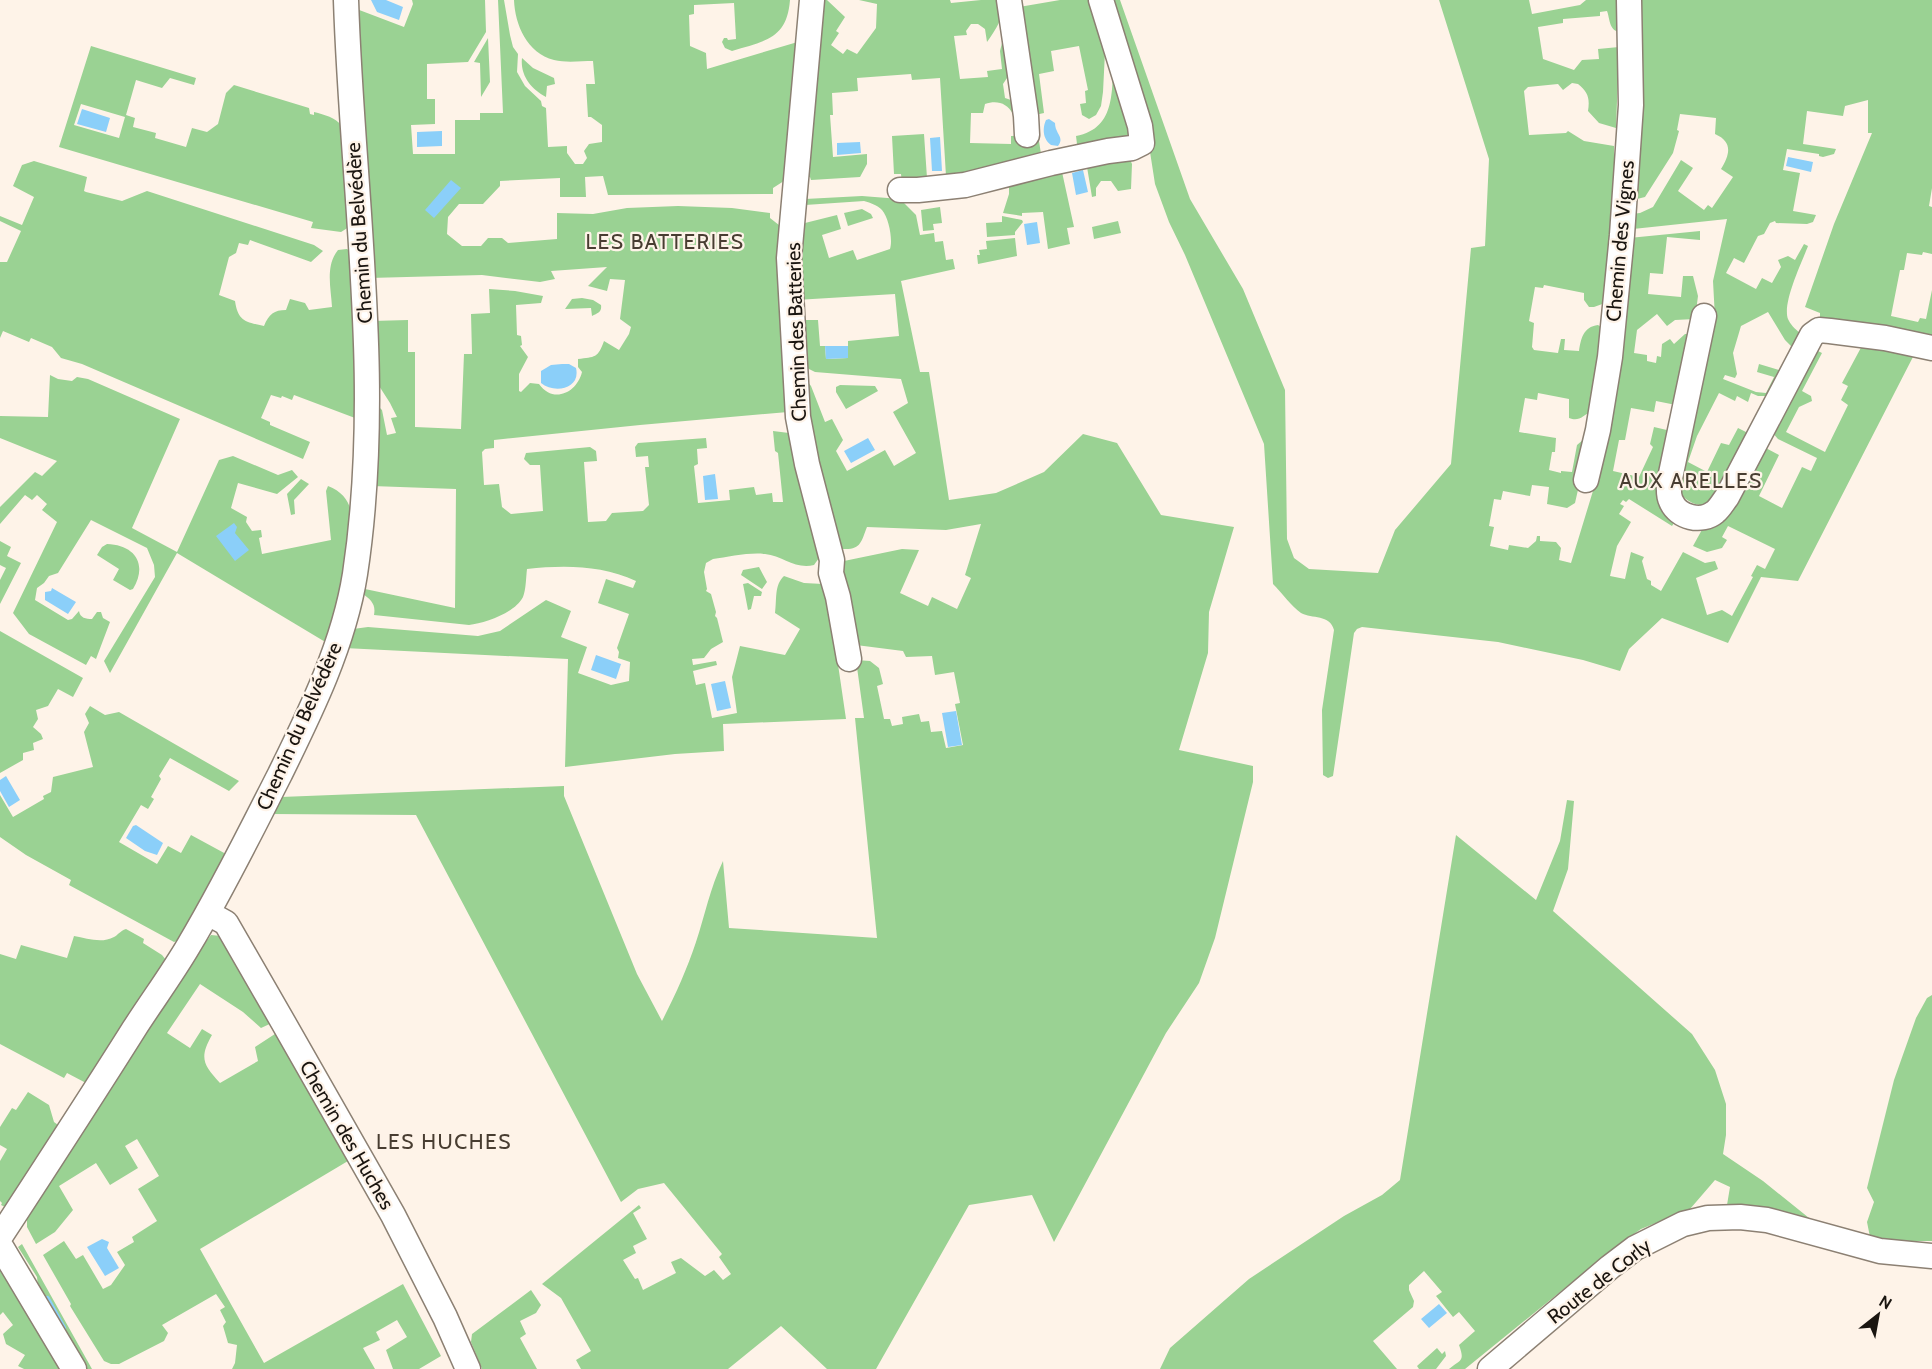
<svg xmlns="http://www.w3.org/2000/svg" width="1932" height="1369" font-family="Cabin,sans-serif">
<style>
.green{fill:#9ad293;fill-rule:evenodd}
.water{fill:#8bcff9}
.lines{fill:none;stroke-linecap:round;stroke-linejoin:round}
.stream{stroke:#8bcff9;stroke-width:6}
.minor-casing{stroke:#8c8073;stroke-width:27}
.minor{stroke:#fff;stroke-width:24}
.labels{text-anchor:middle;stroke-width:4.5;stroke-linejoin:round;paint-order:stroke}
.street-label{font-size:20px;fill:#1a1510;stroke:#fef3e8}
.neighbourhood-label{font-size:21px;letter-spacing:1.5px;fill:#483d31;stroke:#fef3e8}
</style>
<rect width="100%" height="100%" fill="#fef3e8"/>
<path class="green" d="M412,0h73l1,32 -18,30 -41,2v35h8v25l-24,1 2,29h42v-34h25v-7h23l-5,-113h6l6,35 3,12 5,7 -1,18 8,14 16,15 1,5 4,2 2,39 19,-1v7l8,11h8l4,-6 -3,-7 5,-7 13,-2v-17l-11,-8h-3l-2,-33h9l-2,-23c-12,0 -27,2 -39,-1 -27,-7 -39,-35 -40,-60h276c-3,39 -25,41 -58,51l-7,-3 -3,-6 2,-4h3l1,2 8,-1 -2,-36 -40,2v9l-5,1 1,31 16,7 1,16 94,-28 -14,138 -14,9v6l-165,1 -5,-19 -18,1 1,20h-26v-19l-60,3v5l-17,18h-24l-11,13 -1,17 15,12h19l7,-8h14l6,5 49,-4v-26l36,1 34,-6 51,-2 54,2 38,5v5l14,11 4,183 -148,13 -146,15v8l-9,1 -3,3 2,33 15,-1 3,23 9,7 32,-3 -3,-46h-10l-6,-6 2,-6 64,-6 6,4 1,10 -13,1 4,60 18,-1 6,-8 31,-2 6,-6 -4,-38h4l-1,-11 -12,1 -1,-10 3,-4 68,-5 1,10 -10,1 1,15 -4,2 4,37 32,-3 -1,-10 25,-3 2,8 16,-2 1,9h10l-5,-49 -3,-2 -2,-20 16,2 10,14 20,111 -5,7c-18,5 -31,-9 -49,-11 -15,-2 -37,3 -52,5l-7,4 -2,9 3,17 -1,2 5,3 5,18 -1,4 2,2 6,24 -12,7 -7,9 -12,1 1,6 23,-4 1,4 -24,6 3,14 9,-2 7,35 25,-5 -5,-36 8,-31 45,9 15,-26 -25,-16c2,-13 -1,-28 9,-37l20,7 19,1 5,12 18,123 -123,5 1,27 -49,3 -110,13 3,-108 -224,-11 9,-19 15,-2 110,9 22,-5 46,-31 25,11 -10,26 26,10 -9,26 33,12 18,-4 1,-19 -12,-4 1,-6 -2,-4 12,-34 -31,-11 8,-24 27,9 3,-7c-35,-16 -72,-16 -109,-12 -1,8 -1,21 -4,28 -8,16 -38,26 -54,28l-95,-10c2,-11 -3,-15 -12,-22l12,-92 -9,88 90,19 1,-119 -84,-3 5,-81 5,5 5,25 9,-2 -5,-15 6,-1 -7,-14 -16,-25 -2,-57 36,-1v32h7v75l46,2 3,-75h8l-1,-40 19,-1 -1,-24 26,2 28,5 -2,7 -25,2 1,30 4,1 1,9 -2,1 8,11 -9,17v17l2,1 9,-9 9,1c14,20 38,9 43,-12l-4,-5v-8c17,-2 20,-1 26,-18l15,9 10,-16 2,-7 -11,-8 5,-39 -15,-1 -3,12 -19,-5 19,-19 -56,4 4,8 -15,3 -58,-7 -113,3 -15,-270 50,19 9,-23z
M822,0h5l18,17 -9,14 3,2 -8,12 12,9 4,-5 10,5 19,-26 1,-24 -18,-4h91l1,3 30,-3h21c1,20 -4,26 -15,42l-2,-13 -7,-5h-7l-5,7 1,4 -13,1 6,43 28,-2 -1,-6 15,-2 -2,-18 4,-16 9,34 -10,15 2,14 9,3 1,8 -2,5c-6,-11 -16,-14 -28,-10l-2,9h-12l-1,30 41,1v-8l27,-1 4,25 -140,24 -1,-10h-7l-2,-38 32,-2 3,44 19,-2 -6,-98 -28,2 -1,-6 -54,4 1,13 -26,2 1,22h-3l3,42 34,-3v10l-7,13 -49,3 -1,-3h-2z
M1060,0h37l8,52 -2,40 -2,14 -5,9 -7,4 -7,-4 -2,-11 6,-1 -1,-12 3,-1 -9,-44 -28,5 3,20 -15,3 5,39 -9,2 -16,-108z
M1110,0h10l70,199 53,90 42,101 2,149 7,19 15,11 69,4 17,-43 56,-66 20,-216 14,-2 4,-87 -50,-159h90l3,14 48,-9 6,-5h31l2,32c-10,-2 -9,-13 -12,-21l-7,1v4l-37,3v4l-25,4 5,32 31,11 8,-10 17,-1 -1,-10 21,-2 -3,81 -17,-5 -11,-12c2,-13 0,-19 -10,-27l-6,-1 -9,7 -5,-6 -30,3 -4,4 5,44 37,-2 2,-2 16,10 30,5v28l-9,129 -11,4h-5l-5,-7v-7l-40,-8 -1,3 -8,-1 -6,34 5,2 -2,24 2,3 24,3 3,-14h4l-1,11 15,1c2,-12 4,-24 19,-26l7,5 -14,81c-8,5 -12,11 -22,7v-19l-31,-6 -1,7 -12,-2 -6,34 37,6 -1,14h-3l-3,18 12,3v-2l11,1 5,-27 7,-6 -4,42 -5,22 -8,5 -20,-4 2,-17 -17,-2 -2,11 -27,-5 -2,9 -7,-1 -5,27 5,1 -4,19 18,4 1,-5 19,3 8,-7 1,-5h3v5l16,1 5,6 -2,12 12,3 25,-82 33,-243 71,-7v9l-33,-3 -4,37 -13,-1 -2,21 33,3 2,-21h10l5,20 -3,23 -20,1 -8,6 -10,-12 -20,16 -3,23 13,2v6l9,2 1,-7 4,1 1,-13 8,-5 4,5 11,-10h9l-18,71 -20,-4 -2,11 -23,-4 -6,32h-6l-6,31 26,6 14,-30 -3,-3 4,-17 17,4 -14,66 4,8 17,12 -6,9 -43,-27 -3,3 -3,-2 -3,4 4,2 -5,8 12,8 -14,24 -7,30 15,3 6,-27 13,5 -2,4 5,18 4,2v4l10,6 22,-39 22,11 10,-2 3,8 -22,9 11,37 15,-5 10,6 21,-39 -2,-1 6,-11 8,4 10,-20 -47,-23 -6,11 5,3 -5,8 -15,4 -14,-6 11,-20 58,-80 17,9 -20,41 23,12 20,-41 9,4 6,-13 -39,-19 -7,-8 48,-92h8l-8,6 -3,5 6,3 -20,38 9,5 1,5 -13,6 -13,25 39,20 23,-47 -7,-5 7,-14 -6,-3 22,-41 51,11 -117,228 -37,-4 -33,66 -66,-25 -33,31 -9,22 -37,-11 -85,-18 -136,-15 -5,2 -3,4 -21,143 -5,2 -5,-3 -1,-65 12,-80c-4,-16 -22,-11 -33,-17 -9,-6 -20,-21 -28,-29l-9,-140 -79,-189 -16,-33 -14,-38 -9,-58z
M1639,0h293v188l-3,18 3,1v47l-9,-2 -1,3 -15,-2 -3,17h-4l-9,46 27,6 2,-4 6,1 6,-29v49l-112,-21v-5l-15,-6 29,-83 38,-91h-4v-33l-23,6 -2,10 -36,-5 -4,33 33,5 -2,5 -11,3 -4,-1v-2l-32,-5 -4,21 17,3 -7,38 23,4 -3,7 -6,2 -31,-1 -1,-2 -5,2 -6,11 -6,2 -14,27 -10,-5 -8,15 30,16 6,-11 10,5 9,-16 -3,-7 10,-4 7,4 9,-16 4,2c-6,16 -26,57 -20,73 2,5 7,10 12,14l-7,13h-2l-6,-6 -17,-28 -27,14 -8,27 4,21 -2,4 -10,-3 -2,4 33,13 10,1 8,-16 -17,-5 2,-8 20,6 1,5 -11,21h-11l-7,-3 -3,9 -11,-6 -2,5 -16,-8 -22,43 -9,26 19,10 14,-29 8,2 9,-17 12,6c-6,12 -13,25 -19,38 -4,8 -7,19 -13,25 -13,15 -30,7 -40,-6l37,-173 -2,-37 14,-62 -94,10 -2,-15 9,-1 13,-6 28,-47 12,8 -15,23 26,19 4,-5 4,3 21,-31 -12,-8c9,-15 12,-27 -6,-35l1,-16 -36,-4 -3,16 2,1 -6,22 -28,44 -12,3z
M488,38l2,44 -9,15 -1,-34 -6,-1z
M91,46l105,32 -2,7 -24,-7 -8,10 -26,-8 -10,35 9,3 -2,9 23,6 -1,5 31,9 6,-19 15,4 11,-8 8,-31 8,-8 75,23 1,6 4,1v-3c11,3 21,5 28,14l7,101 -8,5 -30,-4 2,-6 -254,-75zM81,104l44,13 -6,21 -45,-13z
M1114,54l19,84 -55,14 -2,-16c42,-8 35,-48 38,-82z
M522,58l11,10 21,10 1,6 -8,2 -1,11c-15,-8 -26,-22 -24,-39z
M1128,155l4,9 -1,25 -13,2 -7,-10h-10l-5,7v8l-4,1 -5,-30 -25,5 12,55 -7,1 3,16 -22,5 -5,-37 -21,1v3l-19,-3 6,-19v-9l-21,1 -1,-1 118,-29z
M34,161l53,16 -3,14 2,1 36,9 25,-10 167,54 9,6 -12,11 -61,-22 -2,5 -9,-2 -3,10 -7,4 -10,38 16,6c3,20 10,21 29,25 5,-12 10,-16 22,-16l4,-11 15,4 4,7 23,-3c-1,-19 -7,-41 6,-57l9,-1 4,3 4,21v207l-3,-1 3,-61 -61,-23 -2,5 -10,-4 -1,2 -10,-3 -10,23 9,4v3l40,17 -7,17 -221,-95 -21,-6 -9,-11 -21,-9 -2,4 -26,-11 -3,7v-76h7l14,-31 -21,-10v-5l22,9 12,-28 -21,-11 9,-21z
M862,196l38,3 16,16 4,20 14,-2 1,9 8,-1 3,19 7,-1 2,10 -54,12 19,91h9l20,128 47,-7 48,-21 39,-38 34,9 44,72 73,12 -25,85 -1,41 -29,97 74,16v16l-38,156 -16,45 -33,50 -112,209 -22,-47 -63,10 -93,164h-49l-46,-43 -53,43h-147l-5,-9 15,-9 -30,-53 -19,-14 97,-79 2,3 -8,5 14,26 -14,7 3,7 -13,7 12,19 3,-1 5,12 33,-17 -5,-11 10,-4 24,18 9,-6 9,10 8,-6 -12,-17 3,-3 -58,-71 -26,6 -17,13 -205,-387 -145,-1 10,-17 283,-11v10l73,178 25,47c13,-25 25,-52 34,-79 9,-27 14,-54 27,-81l6,67 148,10 -22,-220h9l-8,-58 14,1 9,7 4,16 -6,2 7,33h6l2,7 11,-2 -1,-7 17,-3 2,8 8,-1 2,11 11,-1 4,17 17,-3 -8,-41 5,-1 -6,-31 -19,3 -3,-19 -26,1 -3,-6 -47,-6 -18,-76 6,-8 58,-12 17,1 -19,43 28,13 4,-9 25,12 14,-31 -6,-3 16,-51 -35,6 -79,-3c-6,15 -6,23 -24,22l-6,-5 -24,-72 -6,-91 4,5 14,36 7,-3 11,21 -7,11 11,20 38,-21 9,16 22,-13 -23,-41 15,-9 -7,-24 -86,-7 -8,-4 -6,-48h17l2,26h5l1,13 22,-1v-17l51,-5 -4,-42 -99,6 6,-76 3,-1 32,-8 4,14 -19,6 7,23 24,-8 4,10 33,-11c3,-9 -1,-31 -8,-39 -5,-5 -11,-7 -18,-9l-59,4v-6z
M940,207l2,16 -9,1 1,6 -11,1 -2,-21z
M862,209l9,5 2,4 -25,8 -4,-13z
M1002,216l20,4 1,2 -8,10v3l-28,2 -1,-14 16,-1z
M1118,221l3,12 -27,6 -2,-12z
M1015,238l2,18 -39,8 -1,-9h3l-1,-5 8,-1 -1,-8z
M582,298l11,2 8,5c1,7 -3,8 -9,11l-1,-8 -26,1 7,-10z
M50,375l8,4 14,2 5,-4 11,2 92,40 -48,109 45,24 42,-92 14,-4 45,19 14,-5 6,7 -21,17 -39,-11 -7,25 16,9 -1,5 6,9 9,-1 1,7 -3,1 3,16 69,-14 -5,-49 2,-5c40,15 22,67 14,97 -5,20 -10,40 -15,60l-150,-90 -67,120 -6,-12 51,-84 -1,-12 -7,-17 -56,-28 -33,53 -9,3 -5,7 -7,5 -2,12 33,20 4,-1 7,-8c1,7 7,8 13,8l5,-7h4l2,6 7,4 -14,37 -5,-3 -5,9 -57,-31 -16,-21 44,-91 -15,-12 5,-6 -10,-9 -5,5 -7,-5 -25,29v-17l35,-35 7,4 15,-15 -57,-23v-22l48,1z
M840,385l35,1 3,5 -32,18 -10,-17v-5z
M301,479l8,5 -15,16 1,14 -4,1 -4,-21z
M0,541l11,6 -4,9 14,7 -21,41v-24l6,-12 -6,-3z
M107,544c28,1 41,20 26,45l-3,1 -17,-10 6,-11 -22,-14 5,-8z
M759,567l8,15 -5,7 -21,-14 2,-5z
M748,583l14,9 -1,4h-7l-3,13 -3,1 -5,-26z
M0,631l83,47 -10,19 -15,-8 -10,17 -12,4 2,9 -5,8 8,7 2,5 -10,4 1,7 -11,3v7l-23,13z
M90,706l15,9 14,-3 120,69 -10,10 -59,-33 -11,18 2,3 -10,18 3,2 -6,10 -7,-4 -22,37 38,22 11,-18 13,7 10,-18 35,19 -25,51 -22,35 -5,2 -105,-57 2,-5 -45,-25 -26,-18v-42l13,22 31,-18 -1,-3 8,-4 2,-15 40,-10 -9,-35 5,-9 -4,-9z
M1567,800l7,1 -6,68 -15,42 139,123 23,36 11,34v31l-3,19 40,27 51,41 -58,-13 -29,-4 3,-18 -15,-7 -25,29 -49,20 -23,16 -153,124h-16c12,-10 16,-7 10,-24l16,-14 -16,-19 -6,5 -17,-21 6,-4 -18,-21 -15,14v5l5,11 -1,6 -40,34 24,28h-237l10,-21 79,-69 95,-63 38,-21 18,-15 56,-345 80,65 24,-59z
M126,929l18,10 -1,4 19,12 4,5 -80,123 -19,-10 -3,5 -64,-34v-90l16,5 5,-14 46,13 7,-22c13,2 27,8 40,1 4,-2 6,-6 12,-8z
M211,935l10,1 53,86 -13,6 -18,-16 -43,-28 -33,49 23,15 12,-19 10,6c-13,23 -9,29 8,48l38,-22 -3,-14 23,-15 75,126 -153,91 64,114 139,-79 38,72 -22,13h-26l-7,-19 21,-13 -10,-17 -21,12 4,8 -17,8 12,21h-143l3,-6 2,-18 -9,-2 -5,-17 3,-4 -6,-12 5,-3 -9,-13 -54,31 6,8 -4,8 -45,23h-8l-7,-3 -34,-55 1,-2 -28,-49 21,-14 12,18 7,-4 20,34 8,-4 14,-20 -8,-13 17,-10 -2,-5 25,-16 -19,-32 21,-13 -22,-37 -12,7 13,22 -28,17 -14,-22 -37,23 14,24 -18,22 -19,12 -9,-17v-11l165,-255z
M1932,995v246h-30l-32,-4 -3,-15 7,-20 -7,-14 27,-108 22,-62 11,-20z
M28,1092l21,13 5,17 8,6 -57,79 -4,-2 1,-2 -2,-2v-40l7,-12 -7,-4v-18l12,-19 4,2z
M22,1244l70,125h-9l-44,-73 -2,-19 -19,-30z
M0,1265l63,104h-39l-6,-3 7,-11 -19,-11 -3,-10 10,-9 -10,-13 -3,3z
M531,1290l10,15 -5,8 -16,8 6,13 -6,4 17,31h-55l-11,-27 1,-8z
M1437,1348l5,6 3,-3 1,5 -10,13h-17l-2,-3z"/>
<path class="water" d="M371,0h15l17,7 -4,13 -22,-8z
M82,109l28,9 -4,14 -29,-8z
M1049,119l6,4c0,11 10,14 3,23l-7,-1c-8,-6 -9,-16 -5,-25z
M442,131v15l-25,1v-15z
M940,137l2,34h-10l-2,-33z
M860,142l1,11 -24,2v-12z
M1788,157l25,5 -2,10 -25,-6z
M1083,170l5,22 -12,3 -4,-22z
M451,180l10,8 -27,30 -9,-8z
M1037,222l3,21 -13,2 -3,-21z
M825,346h23v12l-22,1z
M562,364h7l7,4c5,21 -22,26 -35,15v-12l10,-6z
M868,438l7,12 -24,13 -7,-12z
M715,474l3,25 -13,1 -2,-24z
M234,523l3,4 -2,6 14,17 -14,11 -19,-25z
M52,588l24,14 -8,12 -23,-14v-8l6,-1z
M596,655l25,9 -5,15 -25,-9z
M725,681l6,27 -14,3 -6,-27z
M956,711l6,34 -14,2 -6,-34z
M6,776l14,24 -11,7 -9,-16v-11z
M136,825l27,18 -6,12 -12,-4 -19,-13 7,-12z
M102,1239l7,3 -2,6 12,20 -14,8 -18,-29z
M1439,1304l8,9 -18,15 -8,-9z"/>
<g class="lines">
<path class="stream" d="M47,1299l16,29"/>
<defs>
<path id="minor" d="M812,0l-23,258 9,159 9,47 25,96 -1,13 7,24 11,62
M1009,0l17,116 1,19
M900,190h18l47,-5 86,-22 57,-12 24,-3 10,-5 -2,-17 -39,-126
M1704,316l-35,167c0,6 -1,12 2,18 7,17 31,22 44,11 5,-4 8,-10 12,-15l85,-162 7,-5 11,1 55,7 47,10
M1586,480l12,-50 12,-73 12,-122 9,-130 -2,-105
M208,913l18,10 57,99 110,193 52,102 23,52
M0,1237c45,-69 90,-138 134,-208 18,-28 38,-55 55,-84 33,-55 62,-114 91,-171 31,-63 64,-130 75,-200 29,-191 -3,-383 -9,-574
M0,1245l74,124
M1490,1369l120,-102 25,-19 48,-24 25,-6 32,-1 27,3 113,31 52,5"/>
</defs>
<use href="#minor" class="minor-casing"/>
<use href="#minor" class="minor"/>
</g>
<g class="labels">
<g class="street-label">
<text transform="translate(359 233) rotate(-94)" y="7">Chemin du Belvédère</text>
<text transform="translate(1620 241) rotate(-85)" y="7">Chemin des Vignes</text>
<text transform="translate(796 332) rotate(-92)" y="7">Chemin des Batteries</text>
<text transform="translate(299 726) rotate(-66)" y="7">Chemin du Belvédère</text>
<text transform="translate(347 1135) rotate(60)" y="7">Chemin des Huches</text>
<text transform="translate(1599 1281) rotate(-38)" y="7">Route de Corly</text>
</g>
<g class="neighbourhood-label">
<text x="665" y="249">LES BATTERIES</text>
<text x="1691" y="488">AUX ARELLES</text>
<text x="444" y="1149">LES HUCHES</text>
</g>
</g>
<g transform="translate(1878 1315) rotate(31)" stroke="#fef3e8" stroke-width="4.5" paint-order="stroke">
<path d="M0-4.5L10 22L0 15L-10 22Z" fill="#1a1510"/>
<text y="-9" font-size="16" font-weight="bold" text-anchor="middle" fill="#1a1510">N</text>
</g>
</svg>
